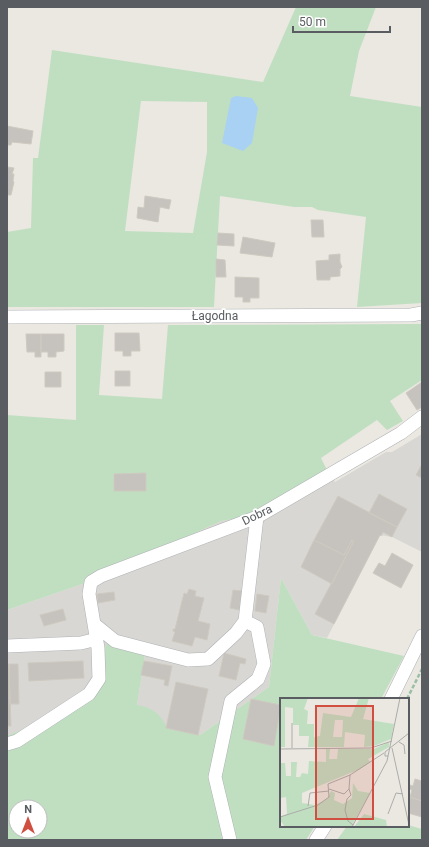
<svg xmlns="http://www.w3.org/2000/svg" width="429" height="847" font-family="Roboto,sans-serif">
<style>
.industrial{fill:#d9d7d3}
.green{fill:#c0dfc1;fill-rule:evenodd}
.water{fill:#a8d1f3}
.building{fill:#c6c3be;stroke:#cecac0}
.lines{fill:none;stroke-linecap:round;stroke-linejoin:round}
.minor-casing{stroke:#aeb1b5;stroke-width:14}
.path{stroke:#9abfa6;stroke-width:2.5;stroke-dasharray:4 2;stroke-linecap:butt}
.minor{stroke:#fff;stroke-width:13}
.labels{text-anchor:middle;stroke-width:3.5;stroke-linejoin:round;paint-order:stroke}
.street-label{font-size:12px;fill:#595c60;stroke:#fff}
.inset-road{fill:none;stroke:#acaca9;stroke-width:1}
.view{fill:#d14f40;fill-opacity:0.15;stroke:#d14f40;stroke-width:2}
.inset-edge{fill:none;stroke:#595c60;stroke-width:2}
</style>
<rect width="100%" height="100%" fill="#eae8e1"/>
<path class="industrial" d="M422,434v118l-30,-15 -12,-2 -53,103 -15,-3 -31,-57 -12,109 -69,48 -34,-7 -29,-23 9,-56 -50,24 -16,21 -33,25 -40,17v-126l87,-30 127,-59 24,-4 82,-47 8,12 51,-30h6z"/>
<path class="green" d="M296,7h80l-17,44 -9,45 72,11v196l-65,4 9,-90 -48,-7 -6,-3h-18l-74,-11 -6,111h-207v-75l24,-4 2,-70h5l14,-108 211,32zM141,101l66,1v50l-14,81 -68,-2z
M422,324v56l-32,21 13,20 -16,9 -10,-10 -56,38 6,12 -82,47 -24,4 -127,59 -87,30v-195l69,5v-95h28l-5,70 63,4 6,-74z
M281,578l31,57 92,21 -23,43h-100v127h34l-9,14h-299v-104c33,-14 71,-30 89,-63 6,-12 9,-26 14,-38l36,14 -9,56c15,2 24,9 30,23l33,7 69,-48zM16,807h24v24h-24z
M408,825l14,4v11h-85l10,-14z"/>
<path class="water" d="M236,96l16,2 6,10 -6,35 -9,8 -21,-8 9,-45z"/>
<path class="building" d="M7,126l26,5 -2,13 -19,-2 -1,3h-4z
M7,167l7,1 -2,6h2l-1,7 1,1 -3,13h-4z
M145,196l26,4 -2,9 -9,-2 -2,15 -21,-4 1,-11 6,1z
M311,220h12l1,17h-12z
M218,233l16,1v12l-17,-1z
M243,237l32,6 -3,14 -32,-4z
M340,254v8l2,5 -2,2v7l-10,1v3h-13l-1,-19 13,-1v-5z
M216,259l9,1 1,17h-10z
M235,277l24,1v20h-9v4h-7v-5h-8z
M115,333h24l1,18h-9v5h-8v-5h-8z
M26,334h15v23h-6v-5h-8z
M41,334h23v17l-8,1v5h-8v-5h-7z
M115,371h15v15h-15z
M45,372h16v15h-16z
M422,382v25l-5,3 -11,-17z
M422,464v14l-6,-3z
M146,473v18h-32v-17z
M379,494l28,15 -10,18 -28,-14z
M338,496l59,31 -5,10 -9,-5 -2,4 -1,-1 -46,89 -19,-10 39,-73 -2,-1 -8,15 -30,-15z
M314,540l30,15 8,-15 2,1 -22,43 -31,-17z
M392,553l21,12 -12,23 -28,-15 6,-10 6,3z
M189,589l7,2 -1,5 9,2 -6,23 12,3 -3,16 -12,-3 -3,9 -20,-5 3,-9 -2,-1v-2h2l9,-36 3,1z
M233,590l9,1 -3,19 -9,-2z
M114,592l1,8 -17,3 -1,-9z
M257,594l12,2 -3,17 -11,-2z
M63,609l3,11 -22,6 -4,-11z
M224,653l22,6 -1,5 -5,-1 -4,17 -17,-4z
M83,661l1,17 -55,3 -1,-18z
M144,661l28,5 -4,20 -4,-1 1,-5 -24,-5z
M7,664h2l2,62h-4z
M9,664h9l1,40h-9z
M176,682l32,7 -10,46 -32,-7z
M251,699l30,6 -7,41 -31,-7z
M415,779l7,2v20l-12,-4 2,-7 -3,-1 1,-4 3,1z
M410,797l12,4v16l-14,-4z"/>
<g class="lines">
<defs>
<path id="minor" d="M7,317l404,-2 11,-2
M94,624l21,17 73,19 20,-1 28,-26 9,-12 12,-104
M7,646l74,-3 16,-4
M391,699l31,-63
M7,744l10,-3 72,-47 10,-15 -1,-31 -9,-54 2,-12 10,-6 156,-59 144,-84 21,-16
M230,840l-15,-63 16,-76 27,-22 6,-15 -7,-37 -12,-6
M316,840l9,-14"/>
</defs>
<use href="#minor" class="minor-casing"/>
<path class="path" d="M407,699l15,-30"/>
<use href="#minor" class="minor"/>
</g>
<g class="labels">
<g class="street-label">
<text x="215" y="320">Łagodna</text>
<text transform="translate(257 515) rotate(-26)" y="4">Dobra</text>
</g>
</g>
<g transform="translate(280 698)">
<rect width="129" height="129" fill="#eae8e1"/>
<path d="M0,0h28l-4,11 4,2 -1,13h7v13l6,-1 3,-23 28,4 8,-19h10l-6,21 31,5 -3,15 -17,7 -10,1 1,-12 -20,-3 -1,15h-36l1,-11h-10v-11h-6v-17l-8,-1v40h-4zM55,22h8l-1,17h-9zM109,44v5l-21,12 2,3 -10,7 -58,24v10l13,2 12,-6 4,-8 4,2 -1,7 9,4 9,-6 1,-15 5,8 12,2 -19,34h-66l-5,-7v-3l7,-3 -1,-17 -6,1v-35h5l1,13h5v-14h6l-1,15h4l2,-4 6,1 1,-13 17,1v-13h4l-1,10h8l1,-10h36zM84,116l22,6 1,7h-33z" fill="#c0dfc1" fill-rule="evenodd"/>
<path class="inset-road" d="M119,44l5,3 1,9M12,50v-25M112,50l17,77M0,51l91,-1 21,-7M108,58h-3v-4l24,-19M49,91l15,5 5,-5 1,-14M69,91l2,6 -4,4 -2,11 3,11 5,4M28,108l2,-13 19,-2M108,116l8,-21 7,1M0,119l38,-12 11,-8 -1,-13 22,-9 34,-22M72,129l35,-66 13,-63"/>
<path class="view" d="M36,8h57v113h-57z"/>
<rect width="129" height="129" class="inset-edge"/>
</g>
<rect width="429" height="847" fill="none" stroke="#595c60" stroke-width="16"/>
<g transform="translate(28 819)"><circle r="19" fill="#ffffff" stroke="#bdbebf"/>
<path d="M0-3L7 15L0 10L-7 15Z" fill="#d14f40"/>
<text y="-6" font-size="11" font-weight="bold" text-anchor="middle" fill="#595c60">N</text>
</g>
<path d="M293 26v6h97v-6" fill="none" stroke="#595c60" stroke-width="2"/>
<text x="299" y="26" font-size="12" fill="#595c60" stroke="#ffffff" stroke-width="3" paint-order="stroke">50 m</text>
</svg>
